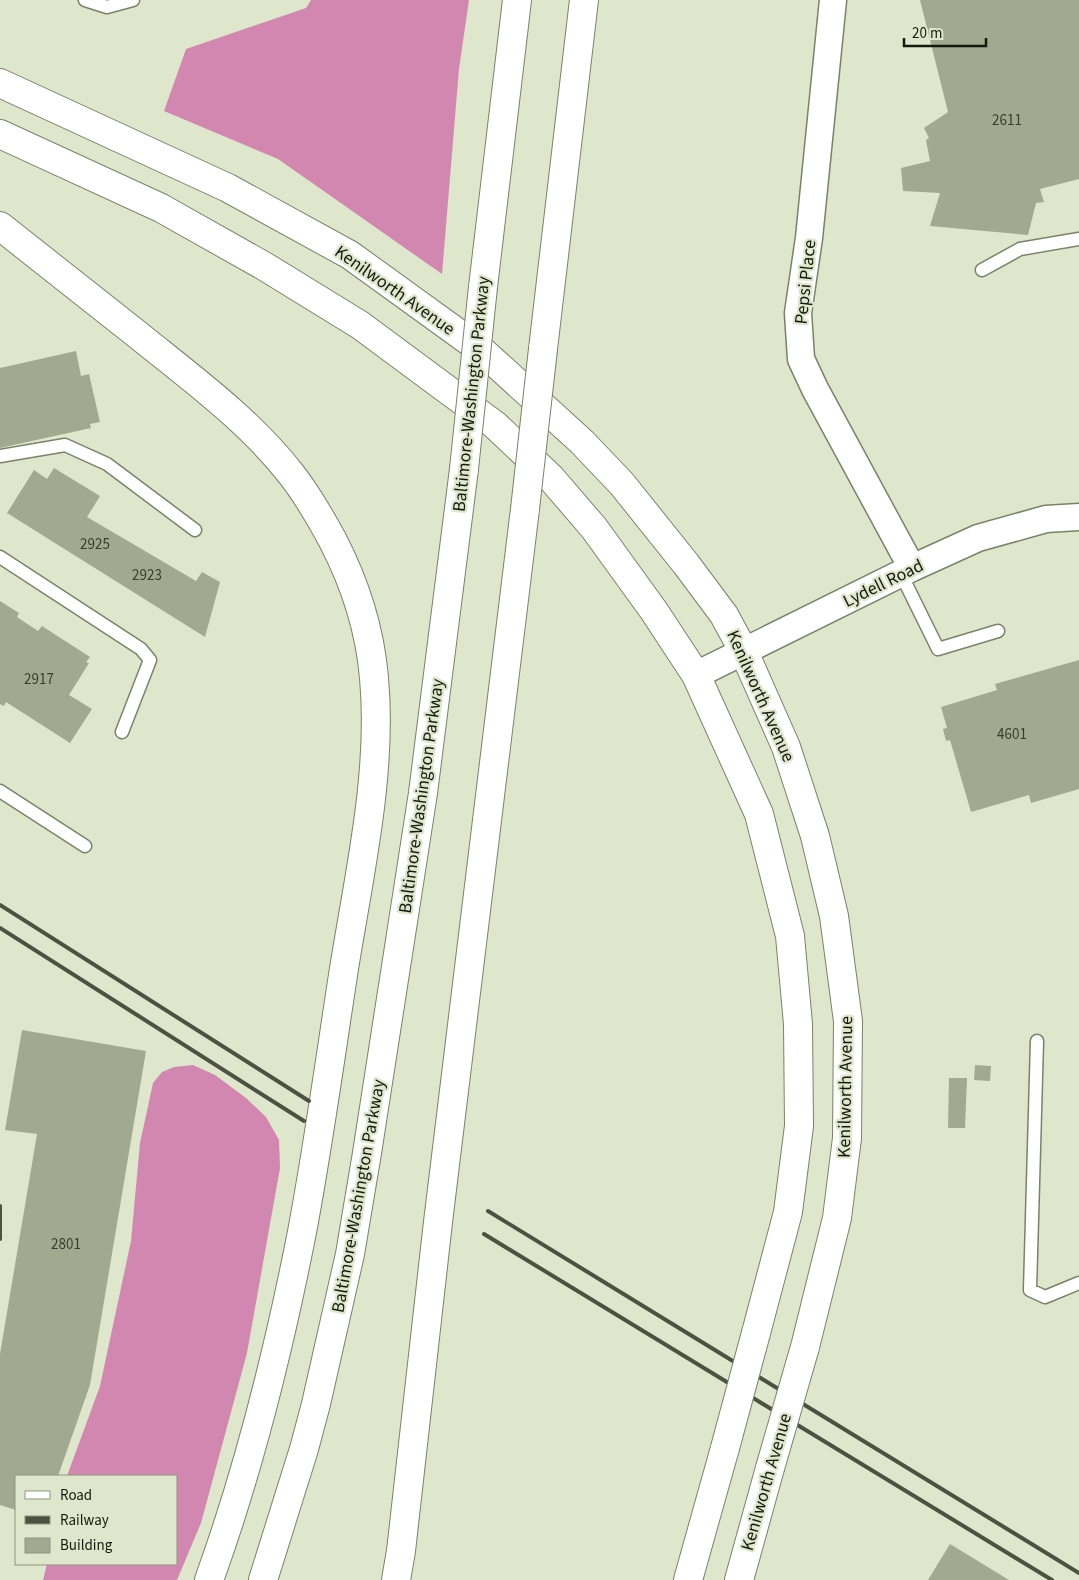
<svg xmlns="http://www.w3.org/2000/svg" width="1079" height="1580" font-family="'Source Sans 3',sans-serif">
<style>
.forest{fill:#d287b1}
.building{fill:#a1a98f}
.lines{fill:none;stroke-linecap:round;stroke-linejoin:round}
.service-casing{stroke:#7a8269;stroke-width:15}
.minor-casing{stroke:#7a8269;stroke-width:29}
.primary-casing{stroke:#7a8269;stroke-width:30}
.motorway-casing{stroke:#7a8269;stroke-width:30}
.service{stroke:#fff;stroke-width:12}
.minor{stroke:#fff;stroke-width:26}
.primary{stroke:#fff;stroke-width:28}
.motorway{stroke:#fff;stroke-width:28}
.rail{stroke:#4c5142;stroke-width:4}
.primary-bridge-casing{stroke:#7a8269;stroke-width:30;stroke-linecap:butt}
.motorway-bridge-casing{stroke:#7a8269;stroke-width:30;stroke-linecap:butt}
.primary-bridge{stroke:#fff;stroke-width:28}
.motorway-bridge{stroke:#fff;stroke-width:28}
.labels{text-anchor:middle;stroke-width:4.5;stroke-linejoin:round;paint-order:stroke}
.number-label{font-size:15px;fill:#393d2f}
.street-label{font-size:18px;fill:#16190f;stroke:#dee7cb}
</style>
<rect width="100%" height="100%" fill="#dee7cb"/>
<path class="forest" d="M311,0h158l-10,69 -17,205 -164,-115 -114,-48 22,-62 120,-41z
M193,1065l22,10 31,23 20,19 13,23 1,28 -33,185 -46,170 -24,57h-134l4,-16h129v-88h-109l33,-90 31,-145 9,-98 13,-60 9,-11 12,-5z"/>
<path class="building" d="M920,0h159v179l-39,10 4,13 -8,1 -8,32 -98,-9 10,-33 -37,-2 -2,-23 29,-7 -4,-21 3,-2 -5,-10 24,-16z
M76,351l5,25 8,-2 11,48 -10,2 1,4 -91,20v-80z
M54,468l46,28 -13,21 109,64 6,-9 18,10 -15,55 -198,-124 27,-43 13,9z
M0,601l19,12 -2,4 21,14 4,-5 48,31 -4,5 3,1 -20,32 23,14 -22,34 -64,-41 -2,4 -4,-2z
M1079,660v129l-48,14 -2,-8 -58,17 -21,-72 -4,1 -3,-12 4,-1 -6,-21 56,-17 -2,-6z
M22,1030l124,21 -56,334 -32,91h-42v34l-16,-5v-151l37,-220 -32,-4z
M975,1065l16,1 -1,15 -16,-1z
M949,1078h18l-2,50h-17z
M950,1544l59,36h-81z"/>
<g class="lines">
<defs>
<path id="service" d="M85,0l22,7 26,-7
M982,270l38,-21 59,-10
M0,456l65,-11 42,19 88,66
M0,557l141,92 9,11 -28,72
M901,574l37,75 60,-18
M0,791l85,55
M1037,1041l-7,249 15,7 34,-14"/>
<path id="minor" d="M833,0l-24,238 -11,75 3,46 14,30 97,179
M696,675l216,-107 66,-30 68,-19 33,-2"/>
<path id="primary" d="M0,83l228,105 122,67 130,94 102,93 40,42 64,80 38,51 20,37 42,95 29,89 19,80 14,105 -1,117 -10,80 -32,129
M0,134l161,74 103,58 96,59 135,100 56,53 43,50 60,83 42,64 63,139 31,122 8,88 1,102 -11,86 -32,121
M688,1580l37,-132
M739,1580l31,-112"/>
<path id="motorway" d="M0,226c46,36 92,73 138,109 53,43 111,85 153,139 16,20 29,43 41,65 22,42 38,91 42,139 9,96 -16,201 -31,297 -13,85 -25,172 -41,257 -23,117 -52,235 -93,348
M483,287l34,-287
M543,349l41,-349
M263,1580l41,-131 12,-45 34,-150 17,-101 56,-360 41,-324
M396,1580l5,-29 37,-329 87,-713"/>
</defs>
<use href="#service" class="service-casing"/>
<use href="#minor" class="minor-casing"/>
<use href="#primary" class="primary-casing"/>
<use href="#motorway" class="motorway-casing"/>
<use href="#service" class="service"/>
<use href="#minor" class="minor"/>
<use href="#primary" class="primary"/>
<use href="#motorway" class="motorway"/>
<path class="rail" d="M0,905l309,196
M0,928l304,193
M0,1206v33
M488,1211l591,362
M484,1234l568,346"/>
<defs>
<path id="primary-bridge" d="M725,1448l31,-115
M770,1468l35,-121"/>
<path id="motorway-bridge" d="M464,469l19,-182
M525,509l18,-160"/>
</defs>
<use href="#primary-bridge" class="primary-bridge-casing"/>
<use href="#motorway-bridge" class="motorway-bridge-casing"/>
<use href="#primary-bridge" class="primary-bridge"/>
<use href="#motorway-bridge" class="motorway-bridge"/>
</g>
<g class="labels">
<g class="number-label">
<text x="1007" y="125">2611</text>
<text x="95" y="549">2925</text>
<text x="147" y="580">2923</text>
<text x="39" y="684">2917</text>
<text x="1012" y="739">4601</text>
<text x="66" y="1249">2801</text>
</g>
<g class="street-label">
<text transform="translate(805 282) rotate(-84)" y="6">Pepsi Place</text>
<text transform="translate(395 290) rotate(35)" y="6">Kenilworth Avenue</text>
<text transform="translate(471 394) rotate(-84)" y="6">Baltimore-Washington Parkway</text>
<text transform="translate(883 583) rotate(-26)" y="6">Lydell Road</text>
<text transform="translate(761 696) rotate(66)" y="6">Kenilworth Avenue</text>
<text transform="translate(421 796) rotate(-82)" y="6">Baltimore-Washington Parkway</text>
<text transform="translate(845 1087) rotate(-89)" y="6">Kenilworth Avenue</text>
<text transform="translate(358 1196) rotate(-80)" y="6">Baltimore-Washington Parkway</text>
<text transform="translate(766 1482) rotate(-74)" y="6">Kenilworth Avenue</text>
</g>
</g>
<rect x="15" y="1475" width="162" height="90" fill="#dee7cb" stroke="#8e9580"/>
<rect x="25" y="1491" width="25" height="8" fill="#ffffff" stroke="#8e9580"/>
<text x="60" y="1500" font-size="15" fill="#16190f">Road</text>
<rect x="25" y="1516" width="25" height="8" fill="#4c5142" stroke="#8e9580"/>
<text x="60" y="1525" font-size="15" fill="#16190f">Railway</text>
<rect x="25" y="1538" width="25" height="15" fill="#a1a98f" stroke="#8e9580"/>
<text x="60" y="1550" font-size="15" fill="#16190f">Building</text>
<path d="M904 38v8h82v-8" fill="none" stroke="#16190f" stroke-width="2.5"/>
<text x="912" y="38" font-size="15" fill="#16190f" stroke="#dee7cb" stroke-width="4" paint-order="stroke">20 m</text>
</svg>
